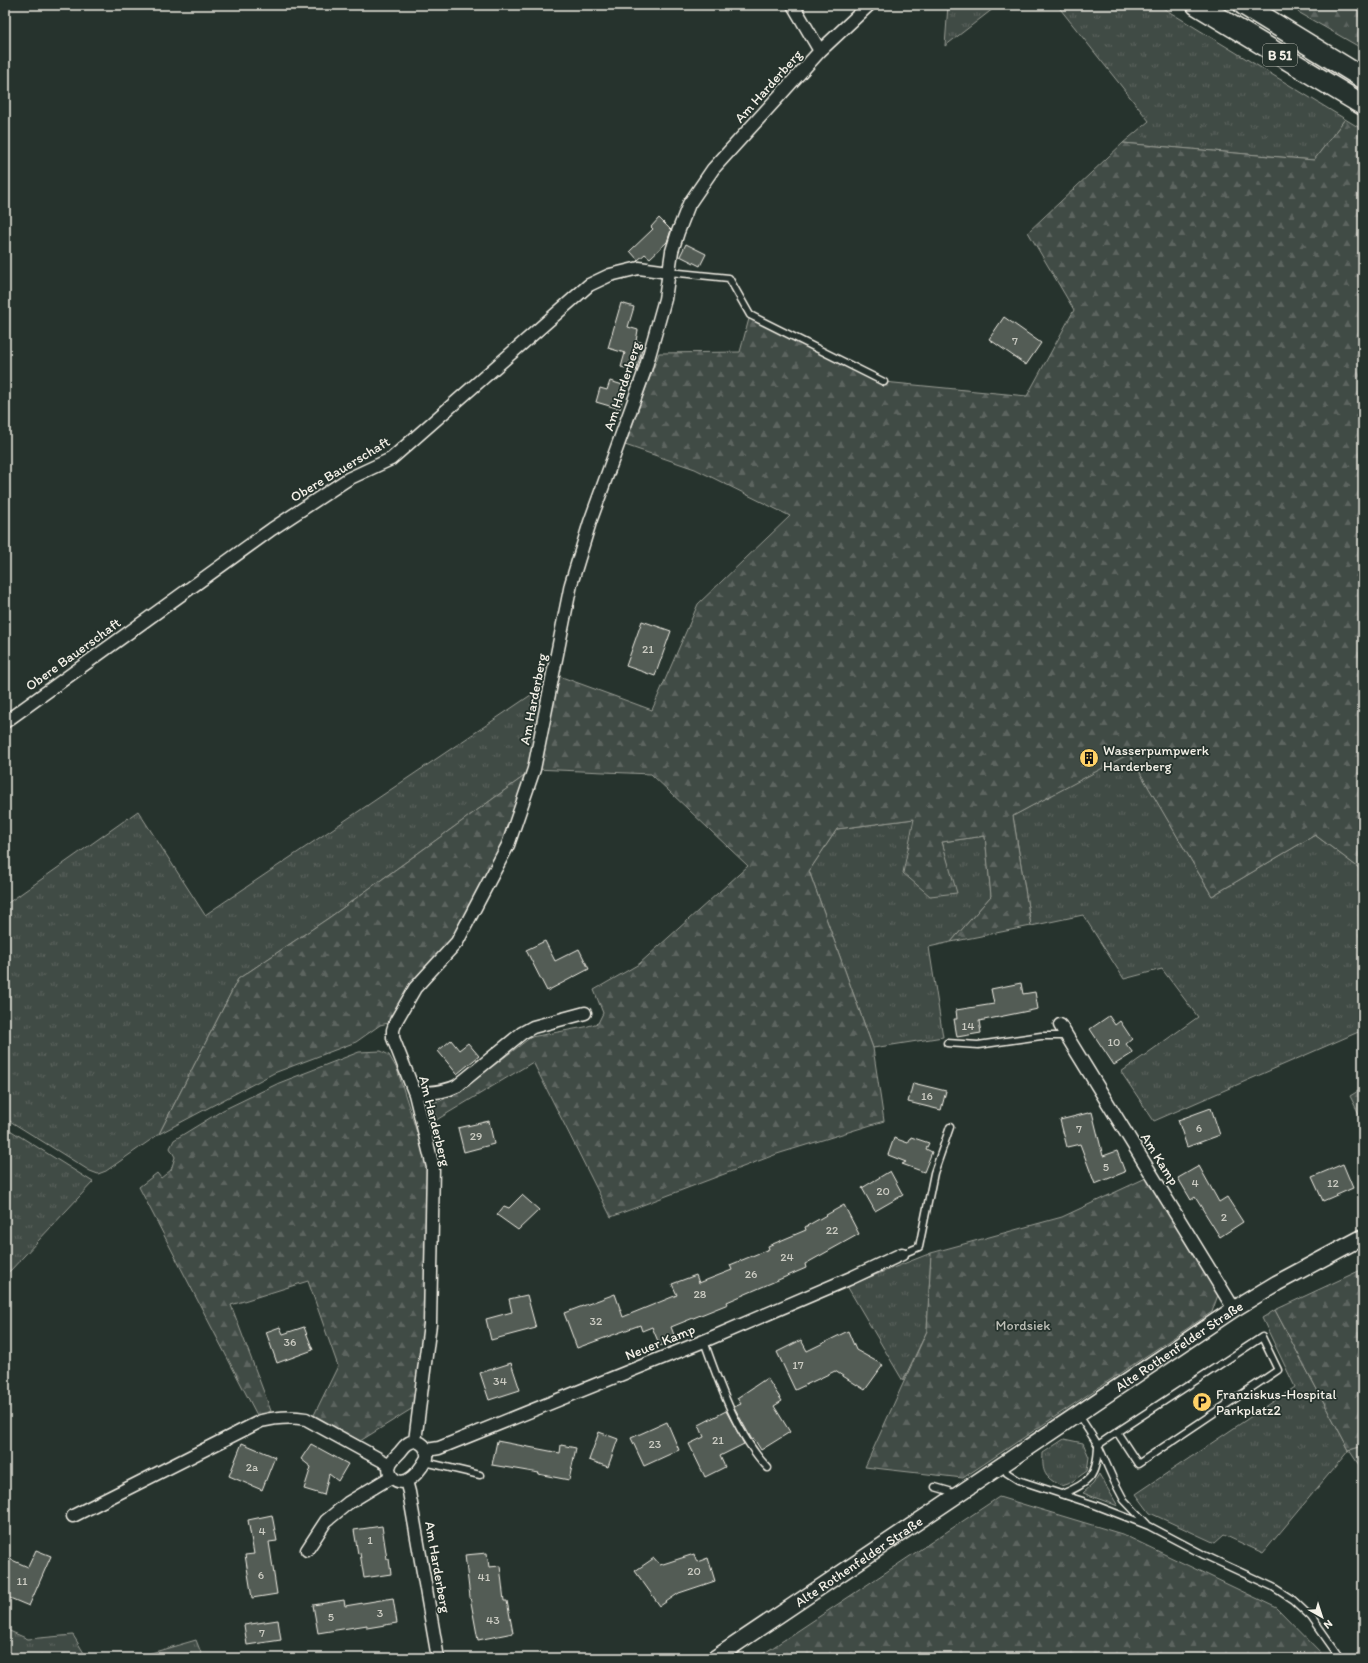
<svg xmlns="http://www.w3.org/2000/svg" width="1368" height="1663" font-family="Itim,sans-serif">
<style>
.grass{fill:url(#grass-tufts);stroke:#9a9e96}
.forest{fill:url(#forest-firs);stroke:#9a9e96}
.building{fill:#525c55;stroke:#f4f1e8}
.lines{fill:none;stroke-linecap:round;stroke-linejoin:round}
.service-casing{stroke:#f4f1e8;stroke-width:9}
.minor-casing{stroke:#f4f1e8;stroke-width:15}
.tertiary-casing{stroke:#f4f1e8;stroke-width:18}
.trunk-casing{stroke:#f4f1e8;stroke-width:23}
.service{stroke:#26332d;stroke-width:6}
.minor{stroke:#26332d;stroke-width:12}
.tertiary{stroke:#26332d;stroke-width:15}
.trunk{stroke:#26332d;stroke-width:20}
.labels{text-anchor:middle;stroke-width:3.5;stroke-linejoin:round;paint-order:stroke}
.number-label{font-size:12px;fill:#ccccc3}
.shield{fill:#26332d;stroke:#b6b8b0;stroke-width:1}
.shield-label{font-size:13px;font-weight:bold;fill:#f4f1e8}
.street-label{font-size:14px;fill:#f4f1e8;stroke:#26332d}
.poi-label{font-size:14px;fill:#f4f1e8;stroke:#26332d;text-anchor:start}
.park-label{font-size:14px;fill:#bebfb7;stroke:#26332d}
</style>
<defs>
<pattern id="grass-tufts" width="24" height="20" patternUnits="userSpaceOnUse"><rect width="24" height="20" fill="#414b45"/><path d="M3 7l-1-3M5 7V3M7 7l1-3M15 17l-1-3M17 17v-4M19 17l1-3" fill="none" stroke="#5d6560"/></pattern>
<pattern id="forest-firs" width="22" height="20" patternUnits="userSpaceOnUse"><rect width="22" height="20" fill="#414b45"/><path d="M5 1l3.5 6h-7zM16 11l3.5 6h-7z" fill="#5d6560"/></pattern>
</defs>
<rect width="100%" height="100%" fill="#26332d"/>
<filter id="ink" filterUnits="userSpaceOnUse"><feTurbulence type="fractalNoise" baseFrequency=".025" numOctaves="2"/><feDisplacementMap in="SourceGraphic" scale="8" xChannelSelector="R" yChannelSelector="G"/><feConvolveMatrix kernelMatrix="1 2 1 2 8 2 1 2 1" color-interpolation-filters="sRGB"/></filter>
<g filter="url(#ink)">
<path class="grass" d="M948,5h50l-53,41z
M1057,5h101l187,114 -31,41 -191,-17 26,-22z
M559,676l-25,93 -204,148 -92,62 -79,155 -53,37 -8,3 -8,-3 -85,-53v-213l133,-94 67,104z
M1129,753l83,143 103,-61 48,36v159l-209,91 -33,-49 77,-55 -36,-48 -38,10 -41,-64 -52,11 -18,-110z
M914,819l42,74 -14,-51 43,-6 6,60 -40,46 -22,5 14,90 -70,11 -64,-177 28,-42z
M5,1127l88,55 -83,89 -5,1z
M931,1253l-4,78 -24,50 -56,-95z
M1275,1310l74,140 14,-4v25l-14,-21 -86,103 -39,-18 -9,8 -65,-30 -14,-19 159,-107 -33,-69z
M1064,1439l19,4 6,14 -2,14 -17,12 -9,3c-17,-9 -19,-14 -18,-33z
M1099,1474l19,32 -35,-13 10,-9z
M5,1629l23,10 45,-4 14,23h-82z
M196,1640l7,18h-69z"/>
<path class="forest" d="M1299,5h64v44l-65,-37z
M1345,119l18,11v741l-48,-36 -103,61 -83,-142 -116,62 18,110 -80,16 40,-46 -6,-60 -43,6 15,51 -27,3 -27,-23 11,-54 -77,10 -28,42 64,177 11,73 -107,33 -166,63 -78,-155 -105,63 -3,-17 5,-5 10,-2 19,-9 72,-55 54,-10 13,-4 5,-10 -9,-23 45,-26 109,-98 -97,-92 -117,-5 -26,76 -51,97 -53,66 -16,15 -8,2 -24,17 -82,31 -115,61 79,-155 92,-62 204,-148 25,-93 93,34 46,-106 92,-88 -95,-47 -70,-24 34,-92 81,-1 10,-37 134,67 143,14 47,-86 -46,-78 95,-89 191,17z
M381,1051l8,4 8,14 31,99 -3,157 -12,83 -53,33 -46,-26 24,-49 -30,-85 -77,24 40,106 -13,6 -119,-230 18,-14 4,5 10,-8 4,-13 -5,-9 4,-8 49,-30 56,-27 80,-31z
M1363,1088v34l-13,-26z
M1148,1177l70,118 -6,17 -249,166 -98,-11 62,-136 4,-78 131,-36z
M1363,1269v177l-14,4 -74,-140z
M999,1497l123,37 155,74 49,50h-569z"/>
<path class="building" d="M659,218l12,12 -4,12 -17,16 -5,-4 -7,6 -8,-9 23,-22 -2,-2z
M686,244l20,10 -6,12 -20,-10z
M621,303l13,4 -6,20 10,3 -2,11 8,2 -8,28 -15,-4 4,-14 -17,-5z
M1004,317l37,26 -15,22 -37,-26z
M610,381l16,5 -6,23 -24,-7 4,-14 7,2z
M642,621l29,10 -16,45 -29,-10z
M545,941l10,20 24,-12 10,20 -42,22 -21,-41z
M1021,983l2,11 12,-2 3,17 -59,12 2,12 -24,4 -3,-18h3l-1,-9 38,-6 -3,-15z
M1109,1016l6,9 5,-4 12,18 -6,5 7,9 -19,12 -24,-36z
M451,1040l8,10 9,-7 11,13 -22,18 -19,-23z
M913,1083l33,8 -5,19 -33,-8z
M1211,1108l9,27 -33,12 -9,-27z
M1092,1112l11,44 14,-5 8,21 -30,12 -15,-40 -13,3 -7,-27z
M489,1121l5,23 -30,8 -6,-24z
M911,1137l18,6 -3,6 6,3 -8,20 -22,-8 4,-2 -18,-7 6,-17 14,5z
M1343,1164l10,24 -30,13 -11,-24z
M1199,1166l20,36 8,-5 16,25 -23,15 -25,-40 -4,3 -13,-22z
M890,1171l13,24 -28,16 -13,-23z
M522,1195l17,15 -21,20 -21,-15 7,-9 5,2z
M844,1205l15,29 -54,30 1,4 -79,34 1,2 -57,23 5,13 -16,6 -8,-19 -10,4 -2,-6 -63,23 -13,-35 51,-19 8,23 54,-22 -5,-11 24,-9 3,8 33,-13 -2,-5 39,-16 -1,-3 38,-16 -1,-3z
M527,1295l9,33 -45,12 -5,-21 26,-7 -3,-13z
M280,1327l3,7 21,-7 9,23 -36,13 -11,-31z
M848,1331l8,19 27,15 -18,25 -30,-19 -40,19 -18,-38 24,-12 6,11z
M511,1363l9,27 -31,10 -9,-27z
M767,1378l15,23 -8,5 16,26 -29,18 -7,-11 -2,1 -1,-2 -17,-31 7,-3 -4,-6z
M726,1411l18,33 -24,12 5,11 -20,10 -16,-33 15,-7 -5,-12z
M667,1422l12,28 -35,16 -13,-28z
M599,1432l19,7 -10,28 -19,-7z
M497,1441l63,12 1,-8 15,3 -7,32 -31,-6 1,-1 -47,-8z
M242,1443l33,14 -13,33 -33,-14z
M311,1444l37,20 -10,17 -9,-7 -5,21 -20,-6 7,-22 -10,-8z
M272,1515l5,26 -8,1 8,52 -25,4 -7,-43 9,-1 -6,-34z
M382,1526l5,33h2l2,15 -27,4 -4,-25 -2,1 -4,-24z
M36,1550l15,6 -22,50 -24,-10v-39l23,10z
M487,1553l2,14 11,-1 4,35h3l6,32 -35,7 -8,-43 -5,-42z
M694,1554l3,8 11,-4 7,23 -36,12 -19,13 -25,-35 19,-13 6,7z
M393,1598l4,25 -30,5v-3l-49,8 -5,-28 31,-5 1,6z
M278,1620l3,20 -34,5 -3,-20z"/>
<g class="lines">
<defs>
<path id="service" d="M669,272l60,6 21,37 134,67
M947,1043l31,2 63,-9h25
M902,1254l17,-7 15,-74 16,-46
M704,1341c15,42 33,95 64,127
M1078,1414l20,31 16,36 10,19 23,24
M1098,1445l19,-13 145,-95 16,33 -140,94 -21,-32
M425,1462l55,13
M1002,1465l5,8 11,7 77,25 54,21 55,29 69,32 20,13 18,17 29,41
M935,1487l14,4 6,5
M1062,1494c27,-11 35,-17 36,-48"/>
<path id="minor" d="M793,5l27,46
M5,722l267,-193 76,-50 43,-20 198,-174 21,-10 29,-7 30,4
M1060,1025l174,284
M415,1094c15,-2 28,-1 42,-8l65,-53 11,-6 52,-14
M415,1441l15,-117 3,-157 -18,-73 -22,-56v-8l3,-9 19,-33 42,-46 51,-97 26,-76 37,-185 19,-62 55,-152 20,-71 7,-48 6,-19 11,-28 24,-35 107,-118 49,-46
M415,1441c9,2 13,8 12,17 -4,7 -11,18 -19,22 -10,6 -22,-4 -18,-16 2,-4 6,-8 10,-12 4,-5 7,-10 15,-11z
M427,1450l12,-2 265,-107 147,-63 51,-24
M406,1481l3,11 29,166
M73,1516l188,-95c16,-4 29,-5 45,-2l84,46
M307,1550l19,-29 22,-18 43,-26"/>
<g id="tertiary">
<path id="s1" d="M715,1658l519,-349 43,-26 86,-46"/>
</g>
<path id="trunk" d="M1197,5l166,100
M1244,5l119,73"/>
</defs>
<use href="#service" class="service-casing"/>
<use href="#minor" class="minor-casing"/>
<use href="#tertiary" class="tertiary-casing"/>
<use href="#trunk" class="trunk-casing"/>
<use href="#service" class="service"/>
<use href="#minor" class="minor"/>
<use href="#tertiary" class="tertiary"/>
<use href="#trunk" class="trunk"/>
</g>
</g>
<defs>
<symbol id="building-disc" viewBox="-11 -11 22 22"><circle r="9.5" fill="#ffd166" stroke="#26332d"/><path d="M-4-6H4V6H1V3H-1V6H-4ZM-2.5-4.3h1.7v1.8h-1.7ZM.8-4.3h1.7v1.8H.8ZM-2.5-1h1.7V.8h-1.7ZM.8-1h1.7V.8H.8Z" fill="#111"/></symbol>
<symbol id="parking-disc" viewBox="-11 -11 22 22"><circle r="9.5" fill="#ffd166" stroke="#26332d"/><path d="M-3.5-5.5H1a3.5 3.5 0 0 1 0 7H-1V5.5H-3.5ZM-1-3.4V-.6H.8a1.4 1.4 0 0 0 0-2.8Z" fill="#111"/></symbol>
</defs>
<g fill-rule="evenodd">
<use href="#building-disc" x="1078" y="747" width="22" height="22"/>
<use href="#parking-disc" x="1191" y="1391" width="22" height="22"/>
</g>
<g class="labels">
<g class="number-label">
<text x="1015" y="345">7</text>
<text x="648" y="653">21</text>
<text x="968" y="1030">14</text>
<text x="1114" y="1046">10</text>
<text x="927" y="1100">16</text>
<text x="1199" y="1132">6</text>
<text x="1079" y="1133">7</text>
<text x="476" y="1140">29</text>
<text x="1106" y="1171">5</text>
<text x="1195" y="1187">4</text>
<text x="1333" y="1187">12</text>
<text x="883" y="1195">20</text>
<text x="1224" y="1221">2</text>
<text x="832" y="1234">22</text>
<text x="787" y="1261">24</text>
<text x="751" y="1278">26</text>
<text x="700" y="1298">28</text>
<text x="596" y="1325">32</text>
<text x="290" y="1346">36</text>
<text x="798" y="1369">17</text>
<text x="500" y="1385">34</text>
<text x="718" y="1444">21</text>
<text x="655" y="1448">23</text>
<text x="252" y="1471">2a</text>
<text x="262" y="1535">4</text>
<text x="370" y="1544">1</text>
<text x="694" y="1575">20</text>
<text x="261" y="1579">6</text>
<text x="484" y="1581">41</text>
<text x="22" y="1585">11</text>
<text x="380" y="1617">3</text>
<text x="331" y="1621">5</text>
<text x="493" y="1624">43</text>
<text x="262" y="1637">7</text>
</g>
<rect class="shield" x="1263" y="44" width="34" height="22" rx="3"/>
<g class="shield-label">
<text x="1280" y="60">B 51</text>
</g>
<g class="street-label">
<text transform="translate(768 86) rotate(-48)" y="5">Am Harderberg</text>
<text transform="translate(622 386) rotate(-72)" y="5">Am Harderberg</text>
<text transform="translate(340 469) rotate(-31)" y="5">Obere Bauerschaft</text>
<text transform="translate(73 654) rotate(-36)" y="5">Obere Bauerschaft</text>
<text transform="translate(533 699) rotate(-79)" y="5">Am Harderberg</text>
<text transform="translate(435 1121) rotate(76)" y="5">Am Harderberg</text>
<text transform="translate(1160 1159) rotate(58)" y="5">Am Kamp</text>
<text transform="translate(660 1342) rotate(-22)" y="5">Neuer Kamp</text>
<text dy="5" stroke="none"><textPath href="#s1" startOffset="559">Alte Rothenfelder Straße</textPath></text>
<text dy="5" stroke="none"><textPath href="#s1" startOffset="173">Alte Rothenfelder Straße</textPath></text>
<text transform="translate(438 1567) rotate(80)" y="5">Am Harderberg</text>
</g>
<g class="poi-label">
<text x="1103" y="755">Wasserpumpwerk<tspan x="1103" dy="16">Harderberg</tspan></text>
<text x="1216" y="1399">Franziskus-Hospital<tspan x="1216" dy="16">Parkplatz2</tspan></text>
</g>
<g class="park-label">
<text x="1023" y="1330">Mordsiek</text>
</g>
</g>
<rect width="1368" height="1663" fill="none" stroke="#26332d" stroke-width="20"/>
<rect x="10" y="10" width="1348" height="1643" fill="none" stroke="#f4f1e8" stroke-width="1.5" filter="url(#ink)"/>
<g transform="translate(1322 1617) rotate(141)" stroke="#26332d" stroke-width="3" paint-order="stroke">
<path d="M0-3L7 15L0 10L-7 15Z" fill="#f4f1e8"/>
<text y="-6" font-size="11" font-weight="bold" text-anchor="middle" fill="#f4f1e8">N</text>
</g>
</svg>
